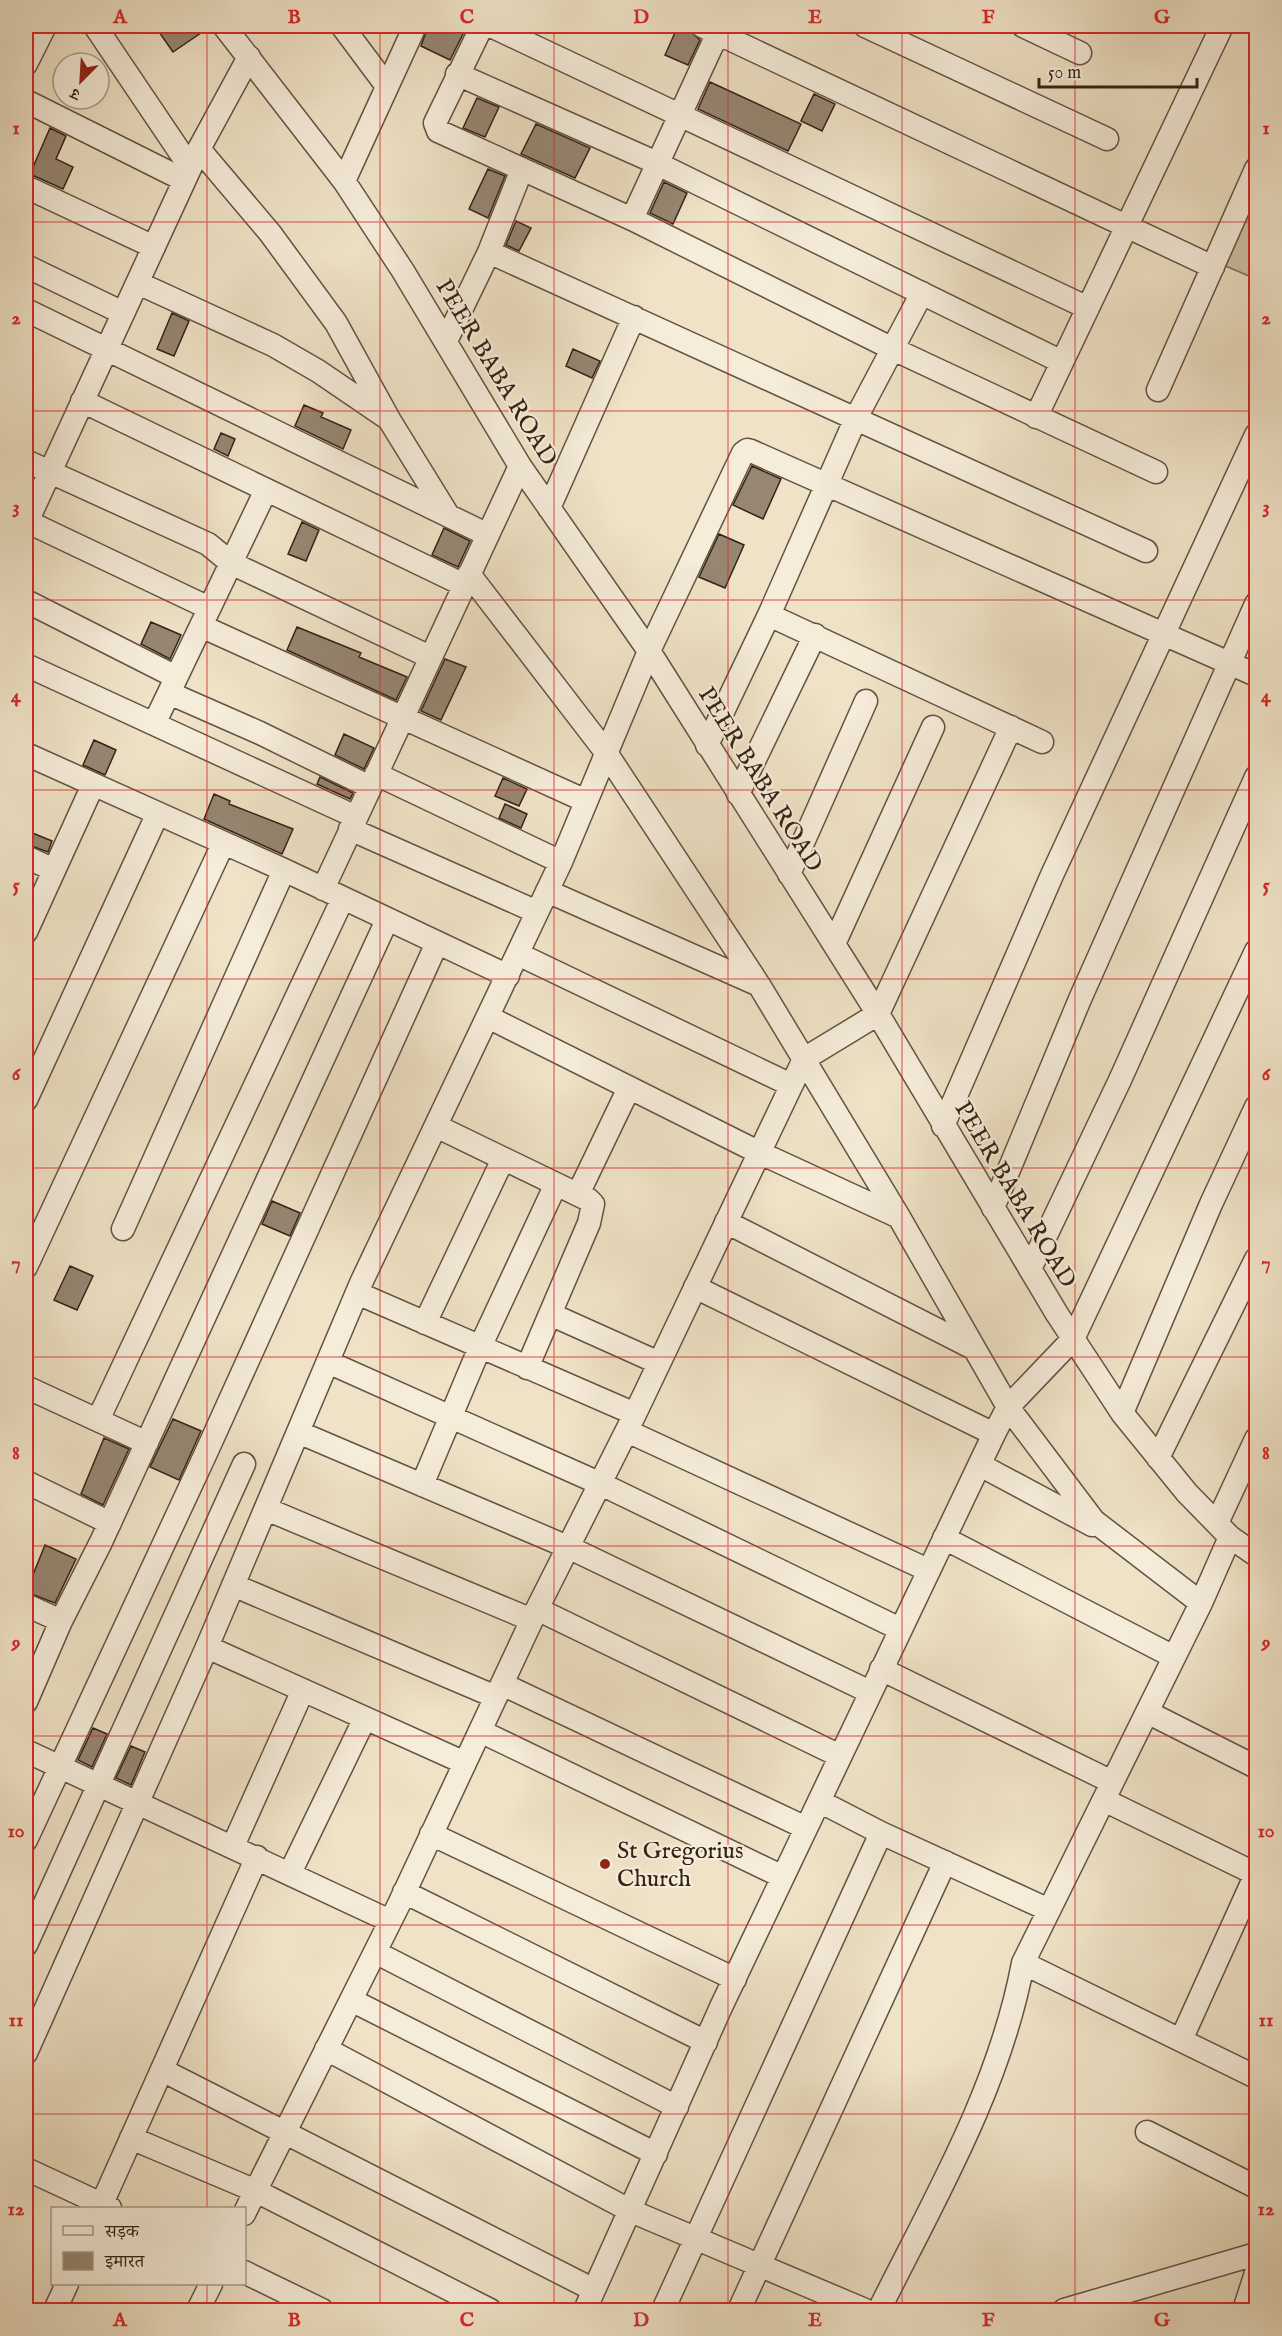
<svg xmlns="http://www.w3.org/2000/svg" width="1282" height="2336" font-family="'IM FELL English','Noto Serif Devanagari',serif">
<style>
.grass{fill:#cfc1a8;stroke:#82725f;stroke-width:1.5}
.building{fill:#968672;stroke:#352216;stroke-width:1.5}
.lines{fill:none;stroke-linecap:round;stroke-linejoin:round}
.minor-casing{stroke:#645242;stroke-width:25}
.minor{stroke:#f5ecda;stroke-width:22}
.grid{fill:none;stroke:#d62828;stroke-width:1.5;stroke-opacity:0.55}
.poi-dot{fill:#8f2418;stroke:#f5ecda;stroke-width:2}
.labels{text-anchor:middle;stroke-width:4.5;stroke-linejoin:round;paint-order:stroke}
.street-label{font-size:24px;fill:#352216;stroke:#f5ecda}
.poi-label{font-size:24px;fill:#352216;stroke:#f5ecda;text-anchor:start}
.neatline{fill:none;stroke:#d62828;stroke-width:2}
.grid-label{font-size:20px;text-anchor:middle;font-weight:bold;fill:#d62828}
</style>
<rect width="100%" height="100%" fill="#efe2c6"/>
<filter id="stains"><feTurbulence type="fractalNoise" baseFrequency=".00333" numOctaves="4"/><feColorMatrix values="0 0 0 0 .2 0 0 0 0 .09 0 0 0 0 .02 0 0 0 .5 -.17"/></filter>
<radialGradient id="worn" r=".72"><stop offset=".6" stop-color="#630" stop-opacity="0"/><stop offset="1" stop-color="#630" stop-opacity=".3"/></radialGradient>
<path class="grass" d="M1256,187v92l-35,-15z"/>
<path class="building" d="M169,26h42l-38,26 -14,-20z
M428,26h39l-17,34 -29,-14z
M678,26l12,5 10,9 -12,25 -23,-10z
M710,82l91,42 -13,27 -90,-42z
M814,94l21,10 -13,27 -21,-10z
M477,98l22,9 -14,30 -22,-9z
M536,124l54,24 -15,30 -54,-24z
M50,128l16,8 -10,23 17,8 -10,22 -33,-15z
M488,169l17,7 -17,42 -19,-9z
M664,182l23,11 -14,31 -23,-11z
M516,221l15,7 -12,23 -13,-6z
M172,313l17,8 -15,35 -17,-7z
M573,349l27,12 -8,17 -26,-12z
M304,405l19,8 -2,4 30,13 -8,19 -48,-23z
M221,433l14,6 -7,17 -14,-7z
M752,466l29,13 -18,40 -30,-14z
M302,522l17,8 -13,31 -18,-7z
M444,528l26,13 -12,26 -26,-12z
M719,534l25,11 -19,43 -26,-11z
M151,622l30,13 -11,24 -29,-15z
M297,627l64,26 -2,4 48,20 -11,23 -109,-50z
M445,659l21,8 -25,53 -20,-9z
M344,734l30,14 -10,21 -29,-14z
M94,740l22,10 -11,25 -22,-10z
M320,777l33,16 -3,6 -33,-15z
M503,778l24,11 -8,17 -24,-10z
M214,794l16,7 -1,3 64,25 -11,25 -78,-35z
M505,804l22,10 -6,14 -22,-10z
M30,832l22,9 -4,11 -22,-8z
M272,1201l28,12 -10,23 -28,-12z
M70,1266l23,10 -16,34 -23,-10z
M173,1419l28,12 -22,49 -29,-13z
M104,1438l25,11 -26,56 -22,-11z
M45,1545l31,14 -21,44 -29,-11z
M93,1728l14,6 -15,33 -14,-7z
M131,1746l14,6 -14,33 -15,-7z"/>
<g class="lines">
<defs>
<path id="minor" d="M95,26l95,141
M224,26l120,155 59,90 117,195 129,185 229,363 179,300 65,99 65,80 43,44 26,18
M342,26l44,59
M482,26l-47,97 3,8 194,88 261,130 263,123
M491,26l597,282
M702,26l511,241
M865,26l242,113
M1023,26l57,27
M26,64l19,-38
M457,74l191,85 414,203
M26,101l158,79
M199,149l71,84 66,90 54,98 58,94
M344,181l71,-155
M26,187l128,60
M632,219l89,-193
M489,252l657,299
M26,266l97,47
M138,283l135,62 45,26 69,47
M26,310l462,225
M446,341l43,-89 33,-83
M1158,390l98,-221
M82,401l382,184
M1036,417l186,-391
M26,461l182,83 23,19 199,94
M549,508l85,-191
M26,521l183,87
M26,524l173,-375 50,-92
M469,574l136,177 154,234 140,232 109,190 86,114 107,82
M26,601l150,76
M769,615l273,127
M201,626l385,175
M26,665l330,152
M169,693l91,40 110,54
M154,724l112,-234
M707,745l62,-130 87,-197 66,-125
M26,754l258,116 224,106
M376,774l185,88
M738,794l77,-159
M350,829l187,83
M26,857l28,13
M789,874l77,-173
M323,889l197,-423
M547,891l212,94
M26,932l67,-147
M834,944l99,-217
M518,954l273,131
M488,1017l270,135 141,65
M26,1100l131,-285
M436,1126l153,74 4,4 -4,19 -62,145
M943,1126l109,-251 204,-440
M578,1194l51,-106
M993,1208l87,-209 176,-395
M726,1222l247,126
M123,1229l161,-359
M26,1267l197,-423
M1030,1269l90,-189 136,-303
M695,1287l299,147
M357,1293l278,121
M550,1314l109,49
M425,1323l78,-164
M328,1362l273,122 299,145
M26,1387l121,56
M1122,1413l89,-209 45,-97
M98,1420l245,-522
M627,1431l301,139
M298,1432l272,116 300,144
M1158,1458l98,-199
M980,1465l112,60
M26,1482l84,41
M422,1485l58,-138 76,-163
M266,1509l266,111
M1217,1523l39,-84
M944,1538l230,119
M233,1585l263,112
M26,1605l35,16
M537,1609l303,147
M207,1647l258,116
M881,1669l231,113
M502,1684l304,144
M26,1702l35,-81 40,-79 286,-622
M1147,1712l109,55
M480,1731l303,146
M26,1751l364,170
M1104,1800l152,74
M819,1801l62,32 168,77
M431,1834l304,145
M26,1840l180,-387 231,-510
M233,1846l70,-156
M290,1873l75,-155
M404,1892l302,150
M26,1945l218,-481
M375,1952l302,155
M1023,1963l233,114
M351,2000l305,154
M1181,2040l75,-166
M326,2049l305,162 234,99
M26,2053l181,-406 154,-364 200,-421 88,-211 94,-198 4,-3 4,1 505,224
M162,2070l432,220
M1147,2132l109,55
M131,2138l125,53 234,119
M26,2169l84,39
M100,2208l157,-351
M244,2214l155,-310 138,-295 98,-195 169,-355 74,-45 133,-287
M244,2272l78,38
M55,2310l12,-26
M198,2310l13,-26
M585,2310l136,-303 273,-573 14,-27 65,-68 183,-388
M663,2310l218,-477
M739,2310l206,-448
M879,2310c56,-112 121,-223 144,-347l178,-360 29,-66
M1064,2310l192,-56
M1244,2310l12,-37"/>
</defs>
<use href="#minor" class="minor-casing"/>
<use href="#minor" class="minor"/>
</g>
<path class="grid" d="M207,26v2182M380,26v2284M554,26v2284M728,26v2284M902,26v2284M1075,26v2284M26,222h1230M26,411h1230M26,600h1230M26,790h1230M26,979h1230M26,1168h1230M26,1357h1230M26,1546h1230M26,1736h1230M26,1925h1230M26,2114h1230M207,2284v26"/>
<circle class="poi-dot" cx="605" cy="1864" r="6"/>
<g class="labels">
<g class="street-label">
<text transform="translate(497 372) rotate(59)" y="8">PEER BABA ROAD</text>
<text transform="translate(761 779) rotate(58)" y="8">PEER BABA ROAD</text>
<text transform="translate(1016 1194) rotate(59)" y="8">PEER BABA ROAD</text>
</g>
<g class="poi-label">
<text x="617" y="1858">St Gregorius<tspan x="617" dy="28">Church</tspan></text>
</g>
</g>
<rect width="1282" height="2336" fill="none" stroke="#efe2c6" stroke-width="66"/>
<rect x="51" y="2207" width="195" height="78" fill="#f5ecda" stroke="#a89b8c" stroke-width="1.5"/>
<rect x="63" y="2226" width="30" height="9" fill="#f5ecda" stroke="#a89b8c" stroke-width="1.5"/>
<text x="105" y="2237" font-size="18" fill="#352216">सड़क</text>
<rect x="63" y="2252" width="30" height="18" fill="#968672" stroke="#a89b8c" stroke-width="1.5"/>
<text x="105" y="2267" font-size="18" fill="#352216">इमारत</text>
<g transform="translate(81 81) rotate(204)"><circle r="28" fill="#f5ecda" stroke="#a89b8c" stroke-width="1.5"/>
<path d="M0-4.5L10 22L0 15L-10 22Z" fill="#8f2418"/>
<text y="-9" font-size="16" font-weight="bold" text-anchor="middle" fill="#352216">उ</text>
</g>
<path d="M1039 78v9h158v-9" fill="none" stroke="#352216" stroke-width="3"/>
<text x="1048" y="78" font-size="18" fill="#352216" stroke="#f5ecda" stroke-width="4.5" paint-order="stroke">50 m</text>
<rect x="33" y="33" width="1216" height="2270" class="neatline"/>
<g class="grid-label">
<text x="120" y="23">A</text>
<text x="294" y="23">B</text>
<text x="467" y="23">C</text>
<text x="641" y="23">D</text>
<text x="815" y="23">E</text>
<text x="988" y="23">F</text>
<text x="1162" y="23">G</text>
<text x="16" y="134">1</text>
<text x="1266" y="134">1</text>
<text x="16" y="324">2</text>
<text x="1266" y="324">2</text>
<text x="16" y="513">3</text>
<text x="1266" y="513">3</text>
<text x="16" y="702">4</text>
<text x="1266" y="702">4</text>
<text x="16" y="891">5</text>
<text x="1266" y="891">5</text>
<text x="16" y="1080">6</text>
<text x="1266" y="1080">6</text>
<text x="16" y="1269">7</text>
<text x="1266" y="1269">7</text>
<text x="16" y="1459">8</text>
<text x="1266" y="1459">8</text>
<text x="16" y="1648">9</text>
<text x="1266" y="1648">9</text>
<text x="16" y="1837">10</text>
<text x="1266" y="1837">10</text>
<text x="16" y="2026">11</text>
<text x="1266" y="2026">11</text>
<text x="16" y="2215">12</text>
<text x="1266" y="2215">12</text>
<text x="120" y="2326">A</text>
<text x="294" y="2326">B</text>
<text x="467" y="2326">C</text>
<text x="641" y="2326">D</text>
<text x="815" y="2326">E</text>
<text x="988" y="2326">F</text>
<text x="1162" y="2326">G</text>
</g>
<rect width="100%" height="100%" filter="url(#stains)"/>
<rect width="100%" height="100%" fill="url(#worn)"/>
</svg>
